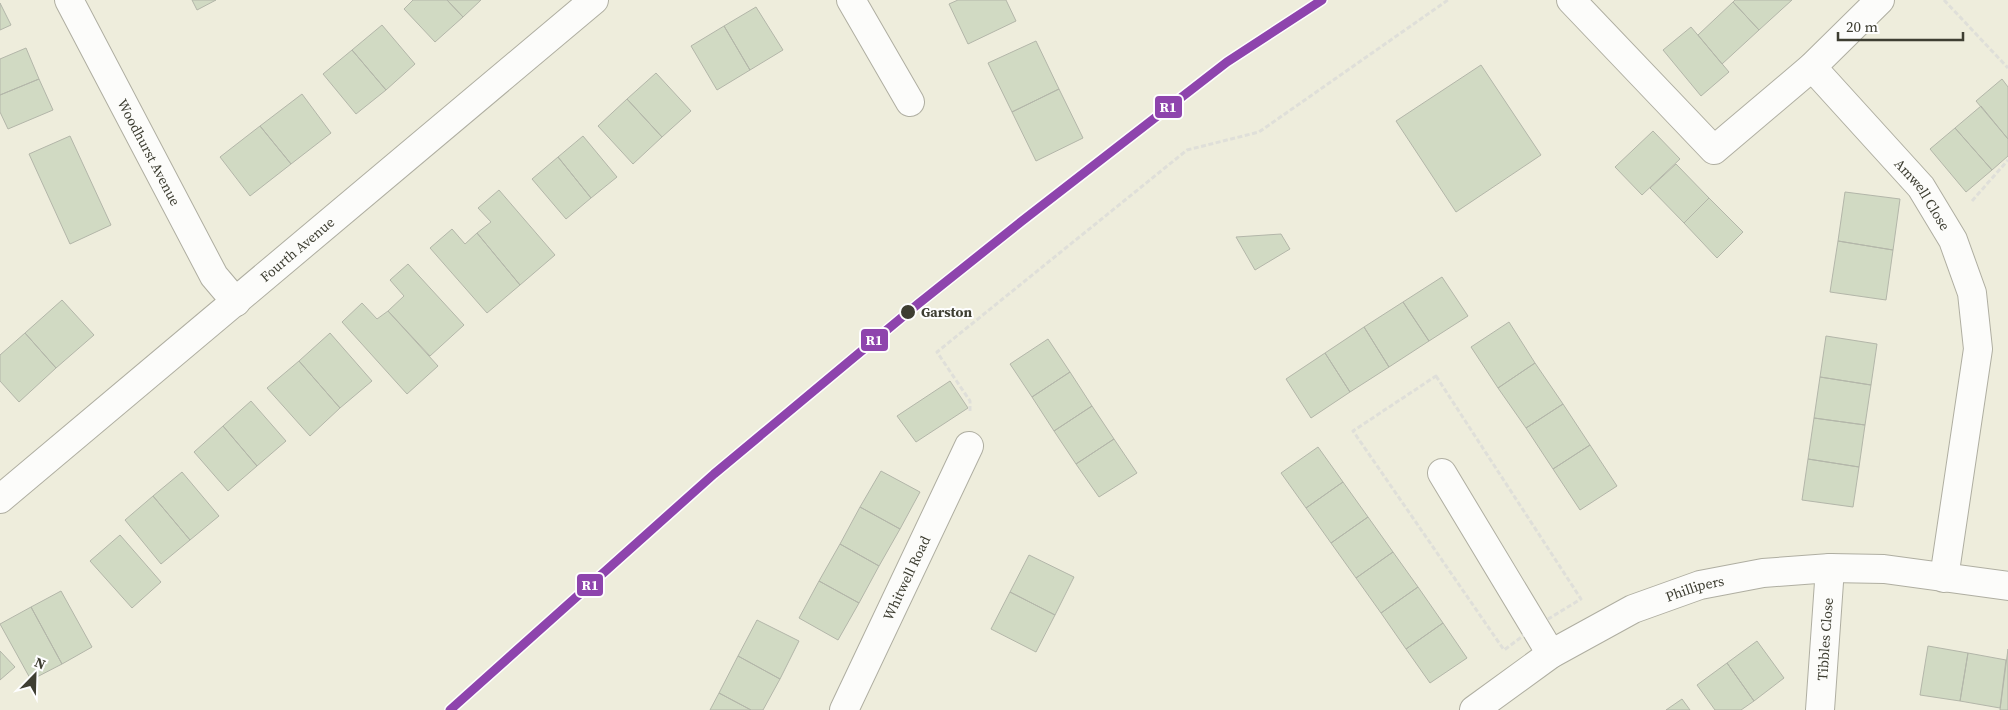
<svg xmlns="http://www.w3.org/2000/svg" width="2008" height="710" font-family="'Source Serif 4',serif">
<style>
.building{fill:#d1dac3;stroke:#b3b6a9}
.lines{fill:none;stroke-linecap:round;stroke-linejoin:round}
.minor-casing{stroke:#afaea1;stroke-width:30}
.path{stroke:#dfdfd9;stroke-width:3;stroke-dasharray:5 2.5;stroke-linecap:butt}
.minor{stroke:#fcfcfa;stroke-width:28}
.rail-1-casing{stroke:#fefefe;stroke-width:12}
.rail-1{stroke:#8e44ad;stroke-width:9}
.stop-dot{fill:#3e3e32;stroke:#fefefe;stroke-width:2}
.labels{text-anchor:middle;stroke-width:4;stroke-linejoin:round;paint-order:stroke}
.street-label{font-size:14px;fill:#3e3e32;stroke:#fefefe}
.stop-label{font-size:14px;font-weight:bold;fill:#3e3e32;stroke:#fefefe;text-anchor:start}
.line-badge{stroke:#fefefe;stroke-width:2}
.badge-label{font-size:14px;text-anchor:middle;font-weight:bold;fill:#fff}
</style>
<rect width="100%" height="100%" fill="#eeeddc"/>
<path class="building" d="M192,0h24l-19,10z
M413,0h34l16,17 -28,25 -31,-33z
M447,0h34l-18,17z
M958,0h48l10,21 -48,23 -19,-40z
M1735,0h57l-33,30 -26,-28z
M1733,2l26,28 -37,34 -24,-29z
M0,3l11,22 -11,5z
M756,7l27,43 -33,20 -26,-44z
M382,25l33,39 -29,26 -34,-40z
M724,26l26,44 -33,20 -26,-44z
M1691,27l38,45 -28,24 -38,-46z
M1036,41l23,48 -47,23 -24,-49z
M26,48l13,31 -39,16v-36z
M352,50l34,40 -30,24 -33,-40z
M1481,65l60,90 -85,57 -60,-91z
M656,73l35,38 -29,26 -35,-38z
M39,79l14,31 -45,19 -8,-17v-17z
M2002,79l6,8v52l-32,-38z
M1059,89l24,49 -47,23 -24,-49z
M302,94l29,39 -40,31 -31,-38z
M627,99l35,38 -29,27 -35,-38z
M1981,106l27,33v17l-16,14 -37,-42z
M260,126l31,38 -41,32 -30,-39z
M1955,128l37,42 -26,22 -36,-43z
M1653,131l27,28 -38,36 -27,-28z
M70,136l41,89 -41,19 -41,-90z
M583,136l34,41 -26,21 -33,-41z
M558,157l33,41 -25,21 -34,-40z
M1676,164l33,34 -25,25 -34,-35z
M499,190l56,65 -35,30 -43,-52 14,-11 -13,-14z
M1845,192l55,7 -7,51 -55,-9z
M1709,198l34,34 -26,26 -33,-35z
M452,229l13,15 12,-11 43,52 -33,28 -57,-65z
M1281,234l9,15 -35,21 -19,-33z
M1838,241l55,9 -7,50 -56,-8z
M408,264l56,61 -34,31 -42,-45 16,-15 -14,-16z
M1442,277l26,39 -39,25 -26,-39z
M62,300l32,35 -38,33 -31,-35z
M1403,302l26,39 -40,26 -25,-40z
M362,303l15,16 11,-8 50,55 -31,28 -65,-72z
M1509,322l26,41 -37,25 -27,-41z
M1364,327l25,40 -39,25 -25,-39z
M25,333l31,35 -37,34 -19,-21v-26z
M330,333l42,48 -32,27 -41,-47z
M1826,336l51,8 -6,41 -51,-8z
M1048,339l22,33 -38,25 -22,-33z
M1325,353l25,39 -39,26 -25,-39z
M299,361l41,47 -30,28 -43,-48z
M1535,363l28,41 -37,24 -28,-40z
M1070,372l22,34 -38,25 -22,-34z
M1820,377l51,8 -6,40 -51,-7z
M950,381l18,27 -52,34 -19,-26z
M251,401l35,40 -29,25 -34,-40z
M1563,404l27,41 -37,24 -27,-41z
M1092,406l22,33 -38,25 -22,-33z
M1814,418l51,7 -6,42 -51,-8z
M223,426l34,40 -29,25 -34,-39z
M1114,439l23,34 -38,24 -23,-33z
M1590,445l27,41 -37,24 -27,-41z
M1318,447l25,35 -37,26 -25,-35z
M1808,459l51,8 -6,40 -51,-7z
M881,471l39,21 -20,37 -40,-22z
M182,472l37,44 -29,24 -37,-44z
M1343,482l25,35 -37,26 -25,-35z
M153,496l37,44 -29,24 -36,-44z
M860,507l40,22 -21,37 -39,-22z
M1368,517l25,35 -37,26 -25,-35z
M120,535l41,47 -29,26 -42,-47z
M840,544l39,22 -20,37 -40,-22z
M1393,552l25,35 -37,26 -25,-35z
M1029,555l45,22 -19,38 -45,-23z
M819,581l40,22 -21,37 -39,-22z
M1418,587l25,36 -37,26 -25,-36z
M61,591l31,56 -30,17 -31,-57z
M1010,592l45,23 -19,37 -45,-23z
M31,607l31,57 -31,16 -31,-56z
M757,620l42,21 -19,38 -42,-23z
M1443,623l24,35 -37,25 -24,-34z
M1757,641l27,37 -30,23 -27,-38z
M1928,646l40,7 -8,48 -40,-6z
M2008,649v61h-8z
M0,651l15,16 -15,13z
M1968,653l38,7 -6,48 -40,-7z
M738,656l42,23 -17,31h-12l-32,-17z
M1727,663l27,38 -13,9h-26l-18,-25z
M719,693l32,17h-41z
M1682,699l8,11h-24z"/>
<g class="lines">
<defs>
<g id="minor">
<path id="s1" d="M69,0l145,276 22,26"/>
<path d="M851,0l59,102"/>
<path d="M1571,0l143,150 98,-83 68,-67"/>
<path id="s2" d="M1812,67l109,120 32,53 19,53 6,56 -34,229"/>
<path d="M1442,473l109,181"/>
<path id="s3" d="M0,499l594,-499"/>
<path id="s4" d="M844,710l125,-264"/>
<path id="s5" d="M1474,710l77,-56 82,-45 67,-24 63,-12 67,-5 54,1 124,17"/>
<path id="s6" d="M1820,710l10,-142"/>
</g>
</defs>
<use href="#minor" class="minor-casing"/>
<path class="path" d="M1944,0l64,68
M1972,201l36,-41
M1436,376l145,223 -46,28 -31,23 -151,-219z
M970,411v-10l-33,-49 250,-202 72,-18 189,-132"/>
<use href="#minor" class="minor"/>
<defs>
<path id="rail-1" d="M450,710l264,-236 204,-170 104,-83 205,-159 95,-62"/>
</defs>
<use href="#rail-1" class="rail-1-casing"/>
<use href="#rail-1" class="rail-1"/>
</g>
<circle class="stop-dot" cx="908" cy="312" r="8"/>
<g class="labels">
<g class="street-label">
<text dy="5" stroke="none"><textPath href="#s1" startOffset="172">Woodhurst Avenue</textPath></text>
<text dy="5" stroke="none"><textPath href="#s2" startOffset="169">Amwell Close</textPath></text>
<text dy="5" stroke="none"><textPath href="#s3" startOffset="388">Fourth Avenue</textPath></text>
<text dy="5" stroke="none"><textPath href="#s4" startOffset="146">Whitwell Road</textPath></text>
<text dy="5" stroke="none"><textPath href="#s5" startOffset="254">Phillipers</textPath></text>
<text dy="5" stroke="none"><textPath href="#s6" startOffset="71">Tibbles Close</textPath></text>
</g>
<g class="stop-label">
<text x="921" y="317">Garston</text>
</g>
</g>
<g class="line-badge">
<rect x="1154" y="95" width="29" height="24" rx="5" fill="#8e44ad"/>
<rect x="860" y="328" width="29" height="24" rx="5" fill="#8e44ad"/>
<rect x="576" y="573" width="28" height="24" rx="5" fill="#8e44ad"/>
</g>
<g class="badge-label">
<text x="1168" y="112">R1</text>
<text x="874" y="345">R1</text>
<text x="590" y="590">R1</text>
</g>
<g transform="translate(35 675) rotate(23)" stroke="#fefefe" stroke-width="4" paint-order="stroke">
<path d="M0-4L9 19L0 12L-9 19Z" fill="#3e3e32"/>
<text y="-8" font-size="14" font-weight="bold" text-anchor="middle" fill="#3e3e32">N</text>
</g>
<path d="M1838 32v8h125v-8" fill="none" stroke="#3e3e32" stroke-width="2.5"/>
<text x="1846" y="32" font-size="15" fill="#3e3e32" stroke="#fefefe" stroke-width="4" paint-order="stroke">20 m</text>
</svg>
